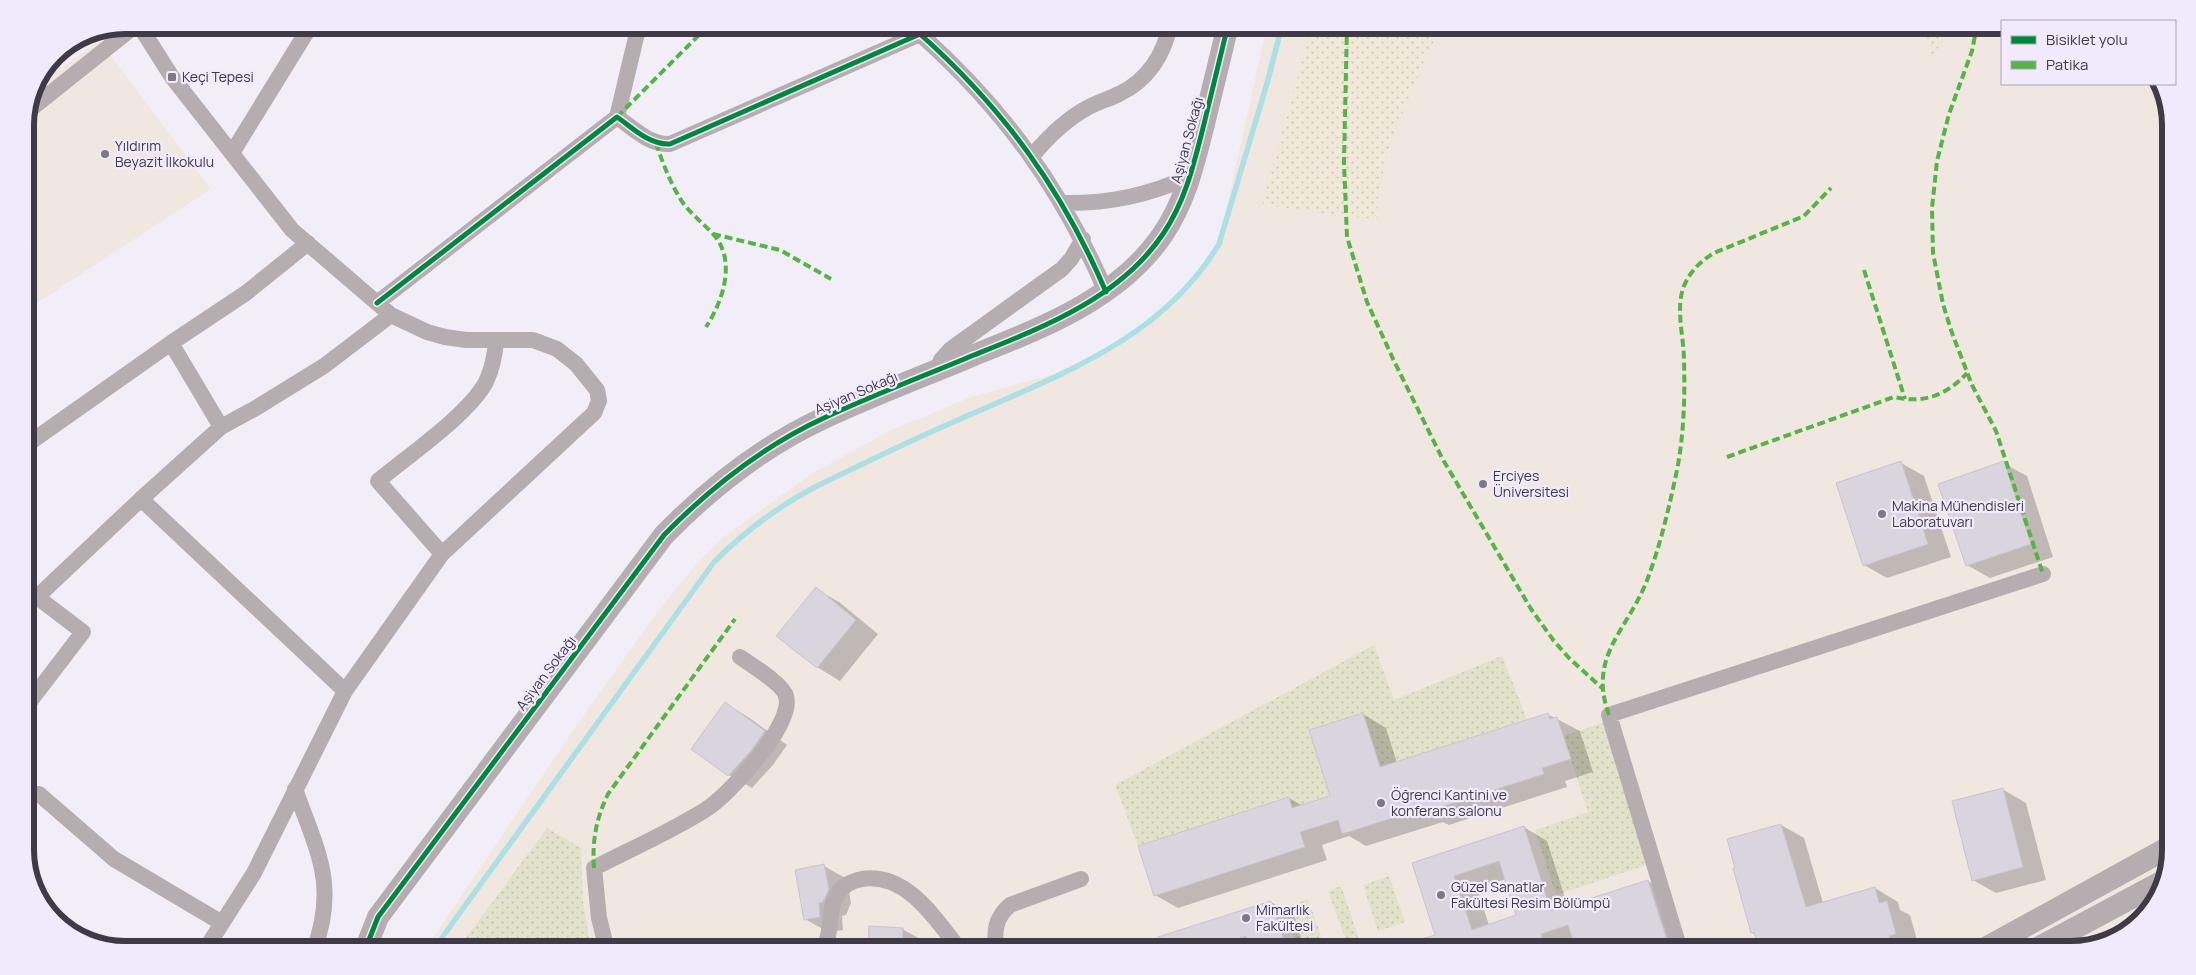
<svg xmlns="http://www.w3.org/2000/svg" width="2196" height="975" font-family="Manrope,sans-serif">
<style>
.education{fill:#f1e7e1}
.grass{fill:url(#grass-dots)}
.sand{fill:url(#sand-dots)}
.shadow{fill:#0003;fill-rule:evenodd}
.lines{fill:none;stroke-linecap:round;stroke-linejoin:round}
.stream{stroke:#aedfe4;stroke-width:5.5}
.building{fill:#dad4de;stroke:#c9c4cd;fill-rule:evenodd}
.street{stroke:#b6adb1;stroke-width:16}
.secondary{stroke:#b6adb1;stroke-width:22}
.quiet{stroke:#57b347;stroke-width:4;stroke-dasharray:8 4;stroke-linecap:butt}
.cycleway-casing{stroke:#f1eafc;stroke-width:8}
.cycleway{stroke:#00873e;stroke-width:5}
.poi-dot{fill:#7e7984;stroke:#f1eafc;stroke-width:2}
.labels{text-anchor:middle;stroke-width:4.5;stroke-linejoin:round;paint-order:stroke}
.poi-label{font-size:14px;fill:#3f3a46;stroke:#f1eafc;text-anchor:start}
.street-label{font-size:14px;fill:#3f3a46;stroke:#f1eafc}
.rim{fill:none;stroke:#3f3a46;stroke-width:6}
</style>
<defs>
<pattern id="grass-dots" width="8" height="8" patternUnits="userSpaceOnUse" patternTransform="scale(1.25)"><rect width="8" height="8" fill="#e2e1ca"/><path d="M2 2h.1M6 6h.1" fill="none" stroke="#c3c2af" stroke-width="1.8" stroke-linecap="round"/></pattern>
<pattern id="sand-dots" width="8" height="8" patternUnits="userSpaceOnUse" patternTransform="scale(1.25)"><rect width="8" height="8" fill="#f0e8d9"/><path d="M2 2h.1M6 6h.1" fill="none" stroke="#cfc8bc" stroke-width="1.8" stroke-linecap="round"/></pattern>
</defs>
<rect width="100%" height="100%" fill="#f2eef8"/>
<path class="education" d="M1267,25h735v59h157l12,34v732l-8,39 -36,44 -55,17h-1647l153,-227 82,-115 41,-49 23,-22 87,-63 78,-43 82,-34 86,-24 49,-22 44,-29 43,-37 20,-29 7,-18z
M99,40l112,149 -186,122v-193l8,-29z"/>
<path class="grass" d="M1374,645l20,55 108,-44 25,63 -147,48 -17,-54 -54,17 21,66 -38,12 -4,-11 -150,49 -23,-61z
M1609,721l46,141 -99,33 -21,-65 53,-18 -25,-76z
M547,828l34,20 2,53 8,49h-134z
M1389,876l16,46 -27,9 -15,-46z
M1341,886l18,53 -12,4 -19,-52z
M1308,899l18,51h-28l-14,-43z"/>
<path class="sand" d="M1312,25h129c-27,64 -62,124 -64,195l-115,-15z
M1925,25h25l-10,21 -9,10z"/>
<path class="shadow" d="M1901,463l23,13 27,81 -64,21 -23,-13z
M2003,463l24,13 26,81 -63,21 -23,-13z
M816,589l23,13 39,32 -38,47 -23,-14z
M725,703l23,14 39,28 -14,20 -21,23 -23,-13 -37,-27z
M1363,714l23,14 11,35 150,-49 33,17 13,41 -28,9 2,6 -118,38 -6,-3 -77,24 -17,-10 -27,9 5,15 -149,48 -23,-13 134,-97 14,8 29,-9z
M2002,789l24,14 20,77 -50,13 -23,-13z
M1781,825l23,13 19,65 52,-15 23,14 2,8 10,5 9,32 -8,3h-150l-5,-15 -4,-2 -18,-64z
M1524,827l23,14 21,66 80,-26 23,14 17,55h-110l-3,-7 -12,4 1,3h-173l46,-14 -24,-73zM1506,879l12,37 -29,9 -12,-36z
M824,866l23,13 4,24 -5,12 -4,1 1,14 -15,2 -23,-13z
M1271,902l23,13 11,35h-141z
M902,929l24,13 -1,8h-56z"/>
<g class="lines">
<path class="stream" d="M433,950l281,-388c30,-30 62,-54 99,-74 55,-27 111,-54 168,-78 91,-40 184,-76 238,-166l49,-164 14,-55"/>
</g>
<path class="building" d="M1901,461l27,83 -65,22 -27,-83z
M2004,461l27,83 -65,22 -28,-82z
M816,587l40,33 -39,48 -41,-32z
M725,702l40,29 -15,21 -22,24 -37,-27z
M1363,713l17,54 168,-54 2,6 7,-2 14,42 -29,9 2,6 -119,38 -1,-4 -82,26 -4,-14 -38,12 5,15 -151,49 -16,-50 151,-49 3,11 38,-12 -21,-66z
M2003,788l20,79 -51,14 -20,-80z
M1781,824l25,83 69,-20 4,16 8,-2 9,33 -7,2 3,11 -9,3h-124l-5,-18 -3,1 -18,-65h2l-8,-29z
M1524,826l27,85 97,-31 22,70h-94l-8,-25 -27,9 1,5 -35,11h-107l-1,-4 36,-11 -23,-72zM1499,861l17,54 -44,15 -18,-54z
M824,864l5,25 -6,13 -4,1 1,14 -16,3 -9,-50z
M1271,901l16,49h-37l-4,-14 -43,14h-41l-4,-13z
M869,926l34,2 -1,22h-34z"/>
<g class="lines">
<path class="street" d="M139,25l33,52 120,153 99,85 36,17 18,5 21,3h67l24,9 19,15 21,26 2,11 -5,12 -152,141 -97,137 -91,182 -49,77
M27,112l109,-87
M617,117l22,-92
M232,153l79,-128
M1032,156c16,-19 33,-36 55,-48 11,-6 22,-9 32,-14 28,-13 45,-39 51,-69
M1062,203c47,1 87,-8 129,-27
M377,303l240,-186c16,11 32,28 53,27l250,-110c83,74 142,155 186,258
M171,343l50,84
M937,371l4,-11 10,-11 111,-80 9,-10 12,-20
M25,446l146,-103 75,-50 62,-50
M442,554l-64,-73c31,-26 90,-66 108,-99 6,-13 9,-27 10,-41
M345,691l-204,-192 80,-72 35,-19 68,-42 67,-51
M25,708l58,-76 -46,-35 104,-98
M295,789c22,62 43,95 19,161
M25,795l14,-1 75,65 108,64
M607,950l-8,-32 -5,-50c37,-19 76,-36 111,-58 23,-14 90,-86 81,-114 -3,-12 -35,-31 -46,-39
M822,950c12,-17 4,-38 15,-55 5,-9 15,-14 25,-16 45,-7 74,41 98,71
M996,950c-2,-19 -1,-32 14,-45l71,-26
M1680,950l-71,-235 434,-141"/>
<path class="secondary" d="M365,950l13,-33 286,-382c47,-48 99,-89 160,-117 49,-23 100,-42 150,-63 70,-28 146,-57 189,-121 23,-34 31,-71 41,-110 8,-33 16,-66 24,-99
M1982,950l189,-104
M2034,950l131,-70"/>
<path class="quiet" d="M1347,25l-3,137 3,75 20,65 27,59 48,97 89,151 23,32 15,17 33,30
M1977,25l-5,26 -23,63 -12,47 -5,47 1,45 10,51 9,29 20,52 24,46 47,143
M617,117l92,-92
M656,143c7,21 15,42 27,60 9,12 20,20 30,31 24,26 10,67 -7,93
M713,234l67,16 51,29
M1864,270l41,129
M1727,457l167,-60c30,7 53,-2 73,-24
M1609,715c-21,-58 16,-82 37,-132 14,-36 23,-75 31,-113 7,-36 8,-73 7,-109 0,-25 -9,-52 0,-75 6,-15 17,-25 30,-33l90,-37 27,-28
M594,868c-2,-27 2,-49 14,-74l127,-175"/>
<defs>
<path id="cycleway" d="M377,303l240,-186c16,11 32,28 53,27l250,-110c83,74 142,155 186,258
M365,950l13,-33 286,-382c47,-48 99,-89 160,-117 49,-23 100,-42 150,-63 70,-28 146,-57 189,-121 23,-34 31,-71 41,-110 8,-33 16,-66 24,-99"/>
</defs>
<use href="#cycleway" class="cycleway-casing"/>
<use href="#cycleway" class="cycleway"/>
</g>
<g class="poi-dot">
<rect x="167" y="72" width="10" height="10" rx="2.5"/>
<circle cx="105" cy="154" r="5"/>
<circle cx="1483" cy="484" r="5"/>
<circle cx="1882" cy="514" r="5"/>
<circle cx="1381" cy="803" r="5"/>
<circle cx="1441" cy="895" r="5"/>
<circle cx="1246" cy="918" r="5"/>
</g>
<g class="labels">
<g class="poi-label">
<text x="182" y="82">Keçi Tepesi</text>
<text x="115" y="151">Yıldırım<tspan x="115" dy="16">Beyazit İlkokulu</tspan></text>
<text x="1493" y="481">Erciyes<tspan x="1493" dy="16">Üniversitesi</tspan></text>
<text x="1892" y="511">Makina Mühendisleri<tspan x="1892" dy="16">Laboratuvarı</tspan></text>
<text x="1391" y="800">Öğrenci Kantini ve<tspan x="1391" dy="16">konferans salonu</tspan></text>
<text x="1451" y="892">Güzel Sanatlar<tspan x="1451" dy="16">Fakültesi Resim Bölümpü</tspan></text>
<text x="1256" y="915">Mimarlık<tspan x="1256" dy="16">Fakültesi</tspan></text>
</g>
<g class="street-label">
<text transform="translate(1187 140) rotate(-75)" y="5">Aşiyan Sokağı</text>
<text transform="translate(856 393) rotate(-23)" y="5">Aşiyan Sokağı</text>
<text transform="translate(546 673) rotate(-53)" y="5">Aşiyan Sokağı</text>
</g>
</g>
<path d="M0 0H2196V975H0ZM125 34H2071A91 91 0 0 1 2162 125V850A91 91 0 0 1 2071 941H125A91 91 0 0 1 34 850V125A91 91 0 0 1 125 34Z" fill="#f1eafc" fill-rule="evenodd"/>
<path class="rim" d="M125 34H2071A91 91 0 0 1 2162 125V850A91 91 0 0 1 2071 941H125A91 91 0 0 1 34 850V125A91 91 0 0 1 125 34Z"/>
<rect x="2001" y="20" width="175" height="65" fill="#f1eafc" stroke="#aaa4b3"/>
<rect x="2011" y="36" width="25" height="8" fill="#00873e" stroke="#aaa4b3"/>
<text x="2046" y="45" font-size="15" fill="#3f3a46">Bisiklet yolu</text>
<rect x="2011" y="61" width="25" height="8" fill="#57b347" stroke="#aaa4b3"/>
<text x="2046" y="70" font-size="15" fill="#3f3a46">Patika</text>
</svg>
